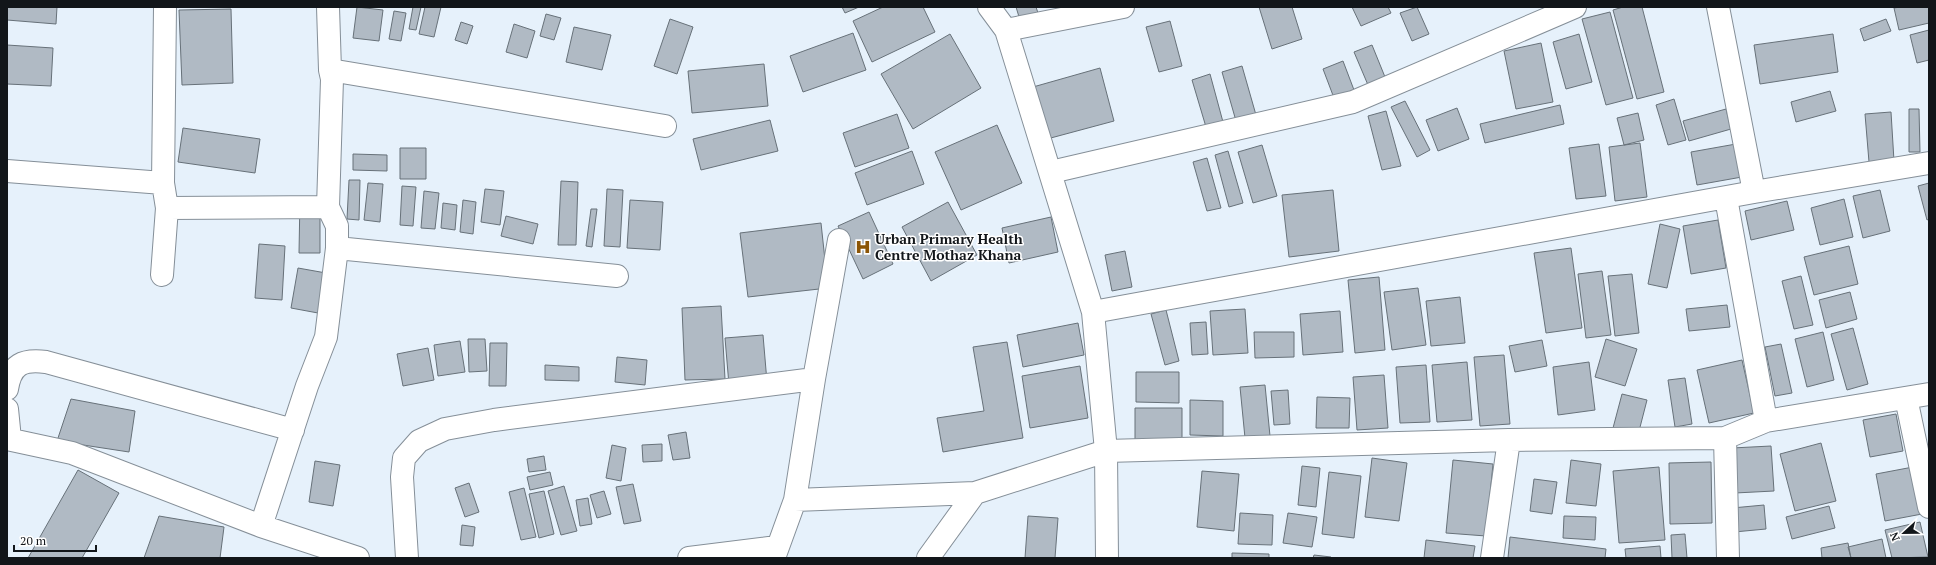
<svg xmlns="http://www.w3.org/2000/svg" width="1936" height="565" font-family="'PT Serif',serif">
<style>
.building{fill:#b0bac4;stroke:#677179}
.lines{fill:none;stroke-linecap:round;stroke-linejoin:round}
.minor-casing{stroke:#858f98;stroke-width:24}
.minor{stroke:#fff;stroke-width:22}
.labels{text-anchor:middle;stroke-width:3;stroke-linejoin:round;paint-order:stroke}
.poi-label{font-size:14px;font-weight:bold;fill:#12161a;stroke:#fff;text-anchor:start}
</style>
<rect width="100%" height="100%" fill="#e6f1fb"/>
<path class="building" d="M7,7h50l-1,17 -49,-4z
M357,7l26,3 -4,31 -26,-3z
M413,7h8l-5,23 -7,-1z
M425,7h16l-7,30 -15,-3z
M842,7h17l-14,6z
M883,7h40l12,25 -63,30 -19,-41z
M1016,7h20l2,6 -18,7z
M1259,7h33l10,32 -30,10z
M1352,7h36l3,6 -30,13z
M1417,7l12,27 -17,7 -12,-28z
M1623,7h19l22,85 -27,7 -24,-89z
M1900,7h29v16l-30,7 -5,-22z
M231,9l2,74 -51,2 -3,-75z
M394,11l12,2 -5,28 -12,-2z
M1610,12l23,86 -27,7 -24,-86z
M546,14l15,4 -7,22 -14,-4z
M670,19l23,8 -16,47 -23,-8z
M1886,19l5,12 -27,10 -4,-12z
M1170,21l12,45 -23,6 -13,-45z
M461,22l12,4 -6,18 -12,-4z
M514,24l21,7 -8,27 -21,-6z
M574,27l37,8 -9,35 -36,-8z
M1929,30v30l-12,3 -7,-28z
M853,33l13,37 -63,22 -13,-36z
M950,34l31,54 -68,41 -32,-55z
M1579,34l13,48 -26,7 -13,-47z
M1833,34l5,38 -78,12 -6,-39z
M1541,43l12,59 -37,7 -12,-58z
M7,45l46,3 -2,38 -44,-2z
M1372,45l13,32 -17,8 -14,-33z
M1343,61l11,29 -20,8 -11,-29z
M764,64l4,42 -76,7 -4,-42z
M1242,66l14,49 -20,6 -14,-49z
M1100,68l14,53 -67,18 -14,-52z
M1210,74l13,48 -17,5 -14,-47z
M1830,91l6,20 -40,11 -5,-20z
M1674,99l12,41 -18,5 -12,-40z
M1405,101l25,49 -13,7 -26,-50z
M1560,105l4,19 -79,19 -5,-19z
M1457,108l12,31 -31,12 -12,-31z
M1726,109l5,20 -42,12 -6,-20z
M1909,109h10l1,43h-11z
M1386,111l15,55 -19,4 -14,-54z
M1891,112l3,49 -25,1 -4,-48z
M1638,113l6,27 -20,5 -7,-27z
M897,114l12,34 -54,19 -12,-34z
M770,120l8,31 -77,19 -8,-31z
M997,125l25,58 -61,27 -26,-58z
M183,128l77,11 -5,34 -77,-11z
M1640,143l7,54 -32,4 -6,-54z
M1599,144l7,52 -30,3 -7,-51z
M1736,144l6,33 -45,8 -6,-33z
M1262,145l15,51 -24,7 -15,-51z
M400,148h26v31h-26z
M912,151l12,33 -57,21 -12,-32z
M1228,151l15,52 -14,4 -14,-52z
M353,154l34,1v16l-34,-1z
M1207,158l14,50 -14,3 -14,-49z
M349,180h11l-1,40 -12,-1z
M561,181l17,1 -2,63h-18z
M368,183l15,1 -3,38 -16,-2z
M1929,183v36l-2,1 -9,-34z
M402,186l14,1 -3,39 -13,-1z
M485,189l19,2 -4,34 -19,-3z
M607,189l16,1 -3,57 -16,-1z
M1333,190l6,61 -50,6 -7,-62z
M1880,190l10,41 -27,7 -10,-42z
M424,191l15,2 -4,36 -14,-1z
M300,197h20v56h-21z
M1844,199l9,38 -33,8 -9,-37z
M463,200l13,2 -3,32 -13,-2z
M630,200l33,2 -3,48 -33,-2z
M1787,201l7,29 -43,10 -6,-29z
M948,202l29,53 -46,26 -29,-54z
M443,203l14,2 -2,25 -14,-2z
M591,209h6l-5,38 -6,-1z
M869,212l24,52 -30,15 -25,-53z
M506,216l32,8 -5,20 -32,-8z
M1051,217l7,35 -49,11 -7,-35z
M1718,220l8,48 -35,6 -8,-48z
M821,223l7,65 -80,9 -8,-64z
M1660,224l20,5 -13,59 -19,-4z
M259,244l26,2 -3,54 -27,-2z
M1849,246l9,38 -44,11 -10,-38z
M1571,248l11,80 -36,5 -12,-80z
M1125,251l7,36 -20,4 -7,-36z
M298,268l28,5 -8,40 -27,-5z
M1602,271l9,64 -25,3 -8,-64z
M1632,274l7,59 -24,3 -7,-60z
M1801,276l12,49 -19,4 -12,-48z
M1379,277l6,73 -30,3 -7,-73z
M1418,288l8,57 -34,5 -8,-58z
M1850,292l7,27 -31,9 -7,-28z
M1460,297l5,46 -34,3 -5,-45z
M1727,305l3,22 -41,4 -3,-22z
M721,306l4,73 -40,1 -3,-72z
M1245,309l3,44 -35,2 -3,-44z
M1166,310l13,51 -14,4 -14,-51z
M1340,311l3,41 -40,3 -3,-41z
M1206,322l2,32 -16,1 -2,-32z
M1078,323l6,32 -61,12 -6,-32z
M1853,328l15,56 -21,6 -16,-56z
M1254,332h40v25l-39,1z
M1823,332l11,48 -27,7 -12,-48z
M763,335l4,47 -38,3 -4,-47z
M468,339h17l2,32 -18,1z
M1606,339l31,10 -12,37 -30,-9z
M1542,340l5,26 -32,6 -6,-26z
M460,341l5,31 -27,4 -4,-31z
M1007,342l16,96 -80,14 -6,-34 47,-7 -11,-64z
M490,343h17l-1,43h-17z
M1781,344l11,49 -17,3 -10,-49z
M428,348l6,32 -31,6 -6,-32z
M1504,355l6,69 -30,2 -6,-69z
M617,357l30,3 -2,25 -30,-3z
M1742,360l12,53 -45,10 -12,-53z
M1467,362l5,58 -35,2 -5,-57z
M1589,362l6,48 -37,5 -5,-48z
M545,365l34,2v14l-34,-1z
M1426,365l4,57 -30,1 -4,-56z
M1080,366l8,52 -58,10 -8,-52z
M1136,372h43v31l-43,-1z
M1384,375l4,53 -31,2 -4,-53z
M1685,378l7,46 -17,3 -7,-47z
M1265,385l5,51 -25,2 -5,-51z
M1288,390l2,34 -16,1 -3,-34z
M1622,394l25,6 -9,35 -25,-7z
M1317,397l33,1 -1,30h-33z
M71,399l64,12 -6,41 -72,-11z
M1190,400l33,1v35l-33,-1z
M1135,408h47v33l-47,1z
M1896,414l7,37 -33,6 -7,-37z
M686,432l4,26 -17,2 -5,-25z
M1821,443l15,58 -41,10 -15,-57z
M662,444v17l-19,1 -1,-17z
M612,445l14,3 -5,33 -15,-3z
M1771,446l3,45 -39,2 -3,-45z
M544,456l2,14 -17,2 -2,-13z
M1372,458l35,5 -8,58 -34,-4z
M1453,460l40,4 -7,72 -40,-3z
M1571,460l30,4 -5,42 -30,-3z
M315,461l25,4 -7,41 -24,-4z
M1711,462l1,61 -42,1 -1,-61z
M1302,466l18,2 -4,39 -18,-2z
M1659,467l6,73 -46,3 -6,-72z
M1913,467l9,47 -37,7 -9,-47z
M78,470l41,23 -37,65h-54z
M1202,471l37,3 -5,57 -37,-4z
M550,472l3,13 -23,5 -3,-13z
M1329,472l32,4 -7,62 -32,-4z
M1534,479l23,3 -5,32 -22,-3z
M469,483l10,29 -14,5 -10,-29z
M633,484l8,37 -17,3 -8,-37z
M564,486l13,45 -16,4 -13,-44z
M524,488l12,49 -15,3 -12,-48z
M544,491l10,43 -15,4 -10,-44z
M604,491l7,23 -14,4 -7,-23z
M588,498l4,26 -12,2 -4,-26z
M1764,505l2,24 -32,3 -2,-24z
M1829,506l6,22 -43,11 -6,-22z
M1240,513l33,2 -1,30 -34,-1z
M1288,513l29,4 -5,30 -29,-4z
M159,516l65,11 -4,31h-76z
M1028,516l30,2 -3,40h-30z
M1564,516l32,1 -1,23 -32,-2z
M1920,522l8,35 -36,1 -7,-28z
M462,525l13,2 -2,19 -13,-1z
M1685,534l2,24h-15l-1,-23z
M1510,537l96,12 -1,9h-97z
M1882,539l4,19h-35l-3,-11z
M1426,540l49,6 -2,12h-49z
M1848,543l3,15h-29l-1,-10z
M1660,546l1,12h-35l-1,-9z
M1232,553l37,1v4h-37z
M1314,555l17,2v1h-18z"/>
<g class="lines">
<defs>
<path id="minor" d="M989,7l17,23 87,282 13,139 403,-11 216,-2 41,-17 163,-27
M1718,7l36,185
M1006,30l117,-23
M330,70l335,56
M7,171l156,12
M1051,172l302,-70 222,-95
M1726,198l40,223
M167,208l161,-1 4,-128 -2,-9 -2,-63
M337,248l280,28
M162,275l5,-67 -4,-25 2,-176
M1093,312l661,-120 175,-29
M7,389c4,-25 16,-30 39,-27l247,68
M1906,398l23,109
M7,409l3,30
M1725,438l3,120
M7,439l65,14 189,73 97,32
M795,500l180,-7 131,-42 1,107
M261,526l46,-140 19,-49 11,-89v-22l-9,-19
M407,558l-5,-81 2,-19 15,-17 26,-12 49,-9 320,-41
M689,558l88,-11
M774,558l21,-58 19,-121 25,-139
M928,558l47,-65
M1492,558l17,-118"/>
</defs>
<use href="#minor" class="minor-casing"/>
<use href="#minor" class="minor"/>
</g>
<defs>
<symbol id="hospital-bare" viewBox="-9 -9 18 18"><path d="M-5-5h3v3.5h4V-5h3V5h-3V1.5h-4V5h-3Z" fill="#8b5506" stroke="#fff" stroke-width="2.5" paint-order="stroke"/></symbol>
</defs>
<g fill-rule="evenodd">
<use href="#hospital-bare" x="852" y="236" width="22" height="22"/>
</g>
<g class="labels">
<g class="poi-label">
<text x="875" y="244">Urban Primary Health<tspan x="875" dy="16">Centre Mothaz Khana</tspan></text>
</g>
</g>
<rect width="1936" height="565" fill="none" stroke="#12161a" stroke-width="16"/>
<g transform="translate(1904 533) rotate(248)" stroke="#ffffff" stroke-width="3" paint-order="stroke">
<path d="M0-3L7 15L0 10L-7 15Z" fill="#12161a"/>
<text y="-6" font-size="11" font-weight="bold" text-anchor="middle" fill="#12161a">N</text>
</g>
<path d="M14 545v6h82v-6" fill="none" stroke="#12161a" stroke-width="2"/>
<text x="20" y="545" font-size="12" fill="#12161a" stroke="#ffffff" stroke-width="3" paint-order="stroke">20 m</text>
</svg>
